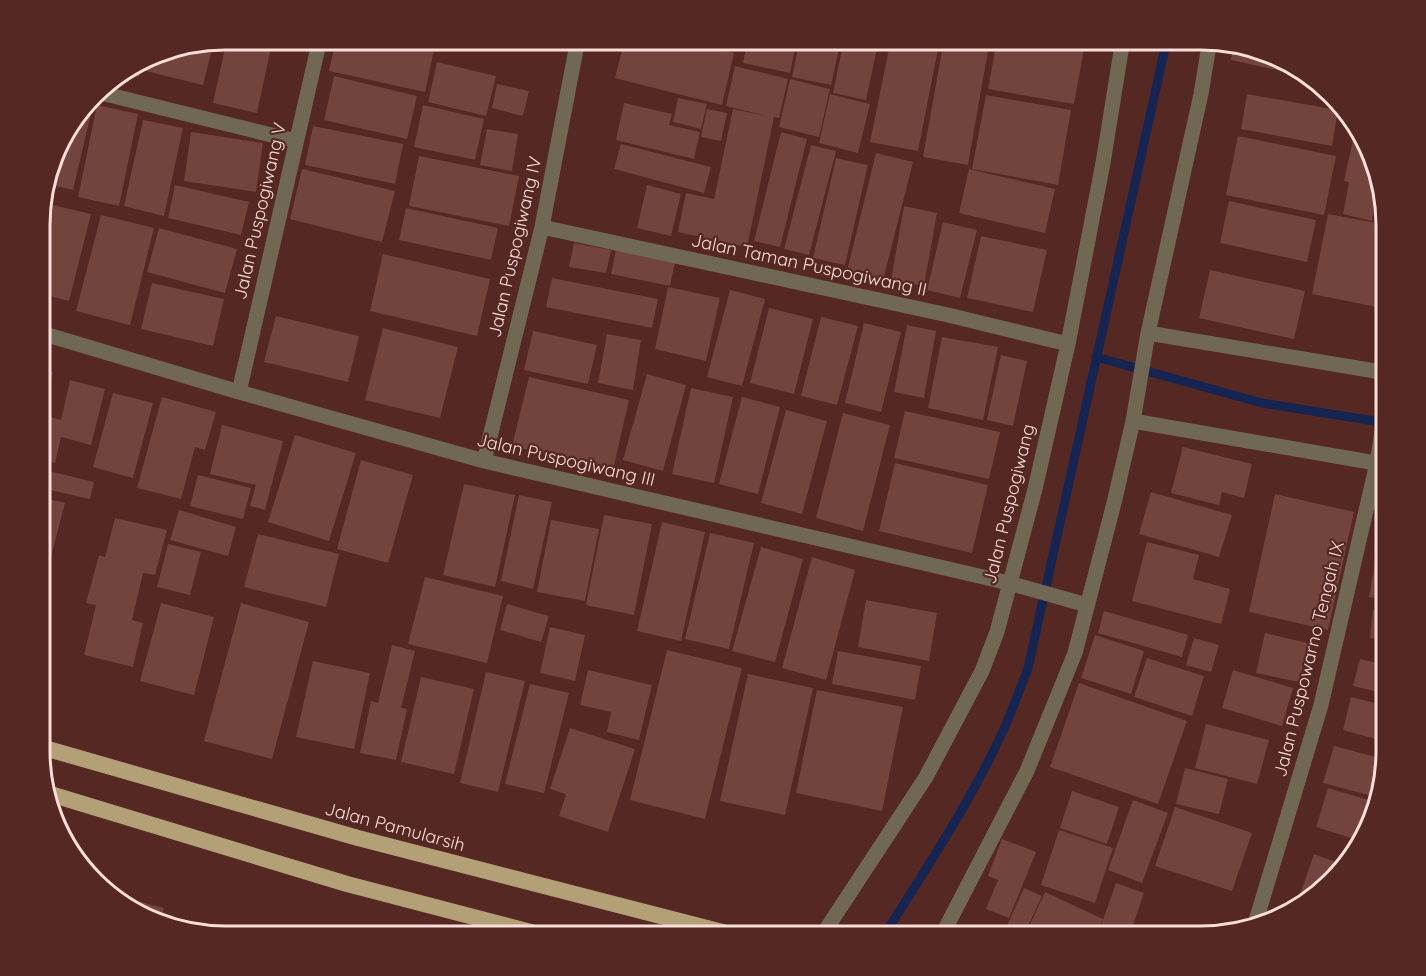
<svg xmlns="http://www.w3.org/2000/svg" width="1426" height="976" font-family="Quicksand,sans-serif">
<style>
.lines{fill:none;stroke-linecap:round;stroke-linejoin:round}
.stream{stroke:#162451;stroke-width:9}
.building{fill:#73433d}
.minor{stroke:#706855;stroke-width:15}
.trunk{stroke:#b3a076;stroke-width:16}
.labels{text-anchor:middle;stroke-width:4.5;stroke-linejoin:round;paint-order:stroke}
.street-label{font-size:18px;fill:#fbddd9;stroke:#552823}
.rim{fill:none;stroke:#fbddd9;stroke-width:3}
</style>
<rect width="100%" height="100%" fill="#552823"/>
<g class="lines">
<path class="stream" d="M1096,357l166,46 125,20
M883,937c42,-67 87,-134 120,-206 9,-20 17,-42 25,-63l139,-629"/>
</g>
<path class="building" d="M227,39h27l18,4 -15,70 -44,-10z
M269,39h20l-1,5z
M336,39h51l47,11 -9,42 -96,-21z
M625,39h55l54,14 -12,52 -107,-27z
M707,39h39l-2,10z
M748,39h49l-7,34 -47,-10z
M800,39h41l-10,46 -39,-8z
M844,39h35l-13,61 -33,-7z
M891,39h49l-22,112 -48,-9z
M944,39h46l-22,126 -45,-8z
M997,39h70l18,4 -11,61 -86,-15z
M214,41l-11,44 -57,-14 4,-15 4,-3z
M1234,44l27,5 53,29 -83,-18z
M143,60l-4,17 -16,-4v-1z
M437,62l59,14 -10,40 -58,-14z
M735,66l53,13 -9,39 -5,-1 -27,130 -69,-15 8,-39 28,6 19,-90 34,7 -41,-10z
M334,76l83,20 -10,43 -83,-19z
M790,79l40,10 -11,48 -40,-10z
M497,84l32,7 -6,25 -31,-8z
M830,94l40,10 -12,49 -39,-10z
M1247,94l91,16 -6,36 -91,-17z
M986,95l85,15 -13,75 -86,-16z
M678,98l29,6 -6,25 -28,-7z
M624,103l48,11 -3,11 31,7 -6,27 -78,-19z
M88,104l5,1 -20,85 -27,-6 12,-42z
M97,105l41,9 -19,92 -41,-9z
M423,105l61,14 -9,41 -61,-13z
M707,109l20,4 -6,28 -20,-4z
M143,120l40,8 -19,88 -40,-10z
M313,126l90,18 -8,40 -90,-19z
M487,129l31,5 -6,37 -32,-6z
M191,132l72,11 -7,49 -72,-11z
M781,132l26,7 -27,108 -26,-6z
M1238,136l98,20 -12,59 -98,-20z
M1353,140l12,2 14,45 -7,34 -29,-7 6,-32 -5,-1z
M621,144l90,23 -7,26 -90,-24z
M811,145l25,6 -27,104 -25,-6z
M876,153l37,9 -30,118 -36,-9z
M419,156l100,20 -10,50 -100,-20z
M836,158l32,7 -23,100 -32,-7z
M302,169l93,22 -13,51 -92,-23z
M969,169l86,20 -10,44 -86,-20z
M175,185l74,17 -8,33 -73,-17z
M647,185l34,9 -10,42 -34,-8z
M1229,201l87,19 -9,42 -87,-19z
M44,203l47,11 -22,87 -28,-7v-75z
M904,206l33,7 -13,73 -33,-6z
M406,208l92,20 -7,32 -92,-20z
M1328,214l59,11v84l-75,-15z
M101,215l53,13 -24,97 -54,-14z
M943,222l34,8 -17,68 -33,-8z
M159,228l78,21 -12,44 -78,-21z
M981,236l66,14 -14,62 -66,-14z
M574,243l37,7 -5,23 -37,-6z
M617,245l59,13 -6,28 -59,-12z
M383,254l107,25 -13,57 -107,-25z
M1210,270l95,21 -11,48 -95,-21z
M552,278l106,21 -6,29 -106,-21z
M152,283l72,16 -11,47 -72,-17z
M668,287l52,11 -14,63 -51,-12z
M730,290l35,9 -23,87 -35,-9z
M769,308l44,11 -19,75 -44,-11z
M276,316l83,20 -11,46 -84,-20z
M821,317l37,9 -21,79 -36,-9z
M864,323l37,9 -20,80 -36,-9z
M907,325l29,6 -12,67 -30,-6z
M383,328l75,19 -18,71 -75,-18z
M533,331l64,14 -9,39 -64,-14z
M607,334l34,6 -8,50 -35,-7z
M942,337l56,10 -15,73 -55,-12z
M1001,355l26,6 -14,65 -26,-6z
M41,369l12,3 -12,45z
M647,374l39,11 -23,86 -40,-11z
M529,377l100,23 -16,70 -101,-24z
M70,380l35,9 -14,56 -30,-8 -6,26 -14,-4v-19l6,-24 14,4z
M691,388l42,9 -19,86 -42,-9z
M113,393l40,10 -20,75 -40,-11z
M162,397l54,15 -11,38 -10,-3 -14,52 -44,-11z
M742,397l38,10 -22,87 -39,-10z
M786,410l41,11 -25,93 -41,-11z
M905,411l95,21 -11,47 -95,-21z
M843,413l47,12 -27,106 -47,-13z
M222,425l61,16 -18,69 -15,-4 6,-21 -46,-11z
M295,435l61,18 -27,88 -61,-19z
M1183,447l69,17 -8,34 -22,-6 -3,13 -48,-12z
M361,460l52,15 -25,88 -51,-14z
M895,463l93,22 -16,68 -93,-22z
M41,469l53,13 -4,17 -49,-11z
M198,475l53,13 -8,31 -53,-13z
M464,484l51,11 -20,92 -52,-12z
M1151,492l81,23 -13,42 -80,-23z
M1275,494l79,18 -26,118 -79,-18z
M519,495l33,7 -19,87 -32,-8z
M41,497l24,6 -24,92z
M179,510l57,17 -8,29 -58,-16z
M604,515l48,9 -18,91 -48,-10z
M115,518l52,12 -12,45 -12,-2 -11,47 11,3 -10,44 -49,-12 12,-50 -10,-2 13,-48 6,2z
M551,520l48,9 -14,72 -48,-9z
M662,522l43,10 -24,109 -44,-10z
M710,533l44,10 -25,106 -44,-10z
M258,534l81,20 -13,53 -82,-20z
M1147,542l52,13 -6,24 37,10 -9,35 -89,-23z
M168,544l33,8 -11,43 -33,-8z
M761,547l42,12 -28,103 -43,-11z
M1377,551l10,1v48l-18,-3z
M812,557l43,13 -29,110 -44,-12z
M425,577l78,19 -16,67 -79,-19z
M866,600l71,13 -8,48 -71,-14z
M161,603l53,14 -20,78 -54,-14z
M241,603l68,19 -37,137 -68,-18z
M507,604l42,12 -8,26 -41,-12z
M1373,610l14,1v29l-17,-2z
M1104,611l84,24 -6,22 -84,-24z
M550,627l35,8 -10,46 -35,-8z
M1265,633l43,10 -9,39 -43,-9z
M1095,635l49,16 -13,43 -50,-16z
M1194,638l25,7 -8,27 -25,-7z
M392,645l23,6 -14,57 6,1 -11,51 -36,-7 11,-52 7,2z
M667,650l75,18 -37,151 -75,-19z
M838,651l83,15 -6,34 -83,-16z
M1147,658l57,18 -12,40 -58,-19z
M1360,659l27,6v29l-34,-8z
M313,661l57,12 -16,76 -58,-12z
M588,670l64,15 -13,55 -32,-8 4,-20 -31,-7z
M1233,670l60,18 -11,38 -60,-18z
M486,672l39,9 -27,111 -38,-9z
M748,674l65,14 -28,127 -65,-14z
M421,677l53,12 -20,85 -53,-12z
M1079,683l108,38 -29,83 -108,-37z
M530,684l39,9 -25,100 -39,-9z
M817,690l86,17 -21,104 -86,-18z
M1351,697l36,9v36l-44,-12z
M1206,724l63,16 -12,44 -62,-16z
M570,728l65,21 -27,83 -49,-16 7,-22 -16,-5z
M1334,746l53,14 -7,38 -57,-15z
M1185,768l43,11 -9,35 -43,-10z
M1328,788l51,15 -2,8 -16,30 -45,-14z
M1072,791l47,16 -12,37 -47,-16z
M1133,800l35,13 -26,70 -34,-13z
M1175,807l77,26 -20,58 -77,-25z
M1059,830l54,18 -18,55 -54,-18z
M1002,839l34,13 -27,66 -23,-9 12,-29 -10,-4z
M1314,854l33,12 -47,38 -3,-1z
M1116,883l28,10 -15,44h-32z
M1024,888l18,8 -19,41h-21z
M1045,892l58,27 -8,18h-56l-12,-6z
M108,894l56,14 -4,16 -48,-25z"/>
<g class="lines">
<path class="minor" d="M97,92l199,49
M542,227l406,88 120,29
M41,333l198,59 245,69 525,122 78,22
M1148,333l239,40
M239,392l81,-353
M1133,421l254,44
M484,461l58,-234 36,-188
M1255,924l66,-219 56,-242 10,-63
M821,937l105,-160 56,-106 15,-39 38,-143 33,-145 35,-181 20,-124
M941,937l86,-166 48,-118 39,-150 19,-82 15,-88 53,-239 9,-55"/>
<path class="trunk" d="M41,747l317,91 384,99
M47,793l300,91 203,53"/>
</g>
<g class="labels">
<g class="street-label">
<text transform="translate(260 211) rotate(-77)" y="6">Jalan Puspogiwang V</text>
<text transform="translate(515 247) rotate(-77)" y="6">Jalan Puspogiwang IV</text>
<text transform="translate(809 265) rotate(12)" y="6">Jalan Taman Puspogiwang II</text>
<text transform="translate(566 460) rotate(13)" y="6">Jalan Puspogiwang III</text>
<text transform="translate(1009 504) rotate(-76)" y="6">Jalan Puspogiwang</text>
<text transform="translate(1309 659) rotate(-76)" y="6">Jalan Puspowarno Tengah IX</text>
<text transform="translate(395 827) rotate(15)" y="6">Jalan Pamularsih</text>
</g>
</g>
<path d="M0 0H1426V976H0ZM225 50H1201A175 175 0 0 1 1376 225V751A175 175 0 0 1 1201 926H225A175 175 0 0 1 50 751V225A175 175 0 0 1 225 50Z" fill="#552823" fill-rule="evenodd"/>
<path class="rim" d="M225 50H1201A175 175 0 0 1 1376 225V751A175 175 0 0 1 1201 926H225A175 175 0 0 1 50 751V225A175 175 0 0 1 225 50Z"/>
</svg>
